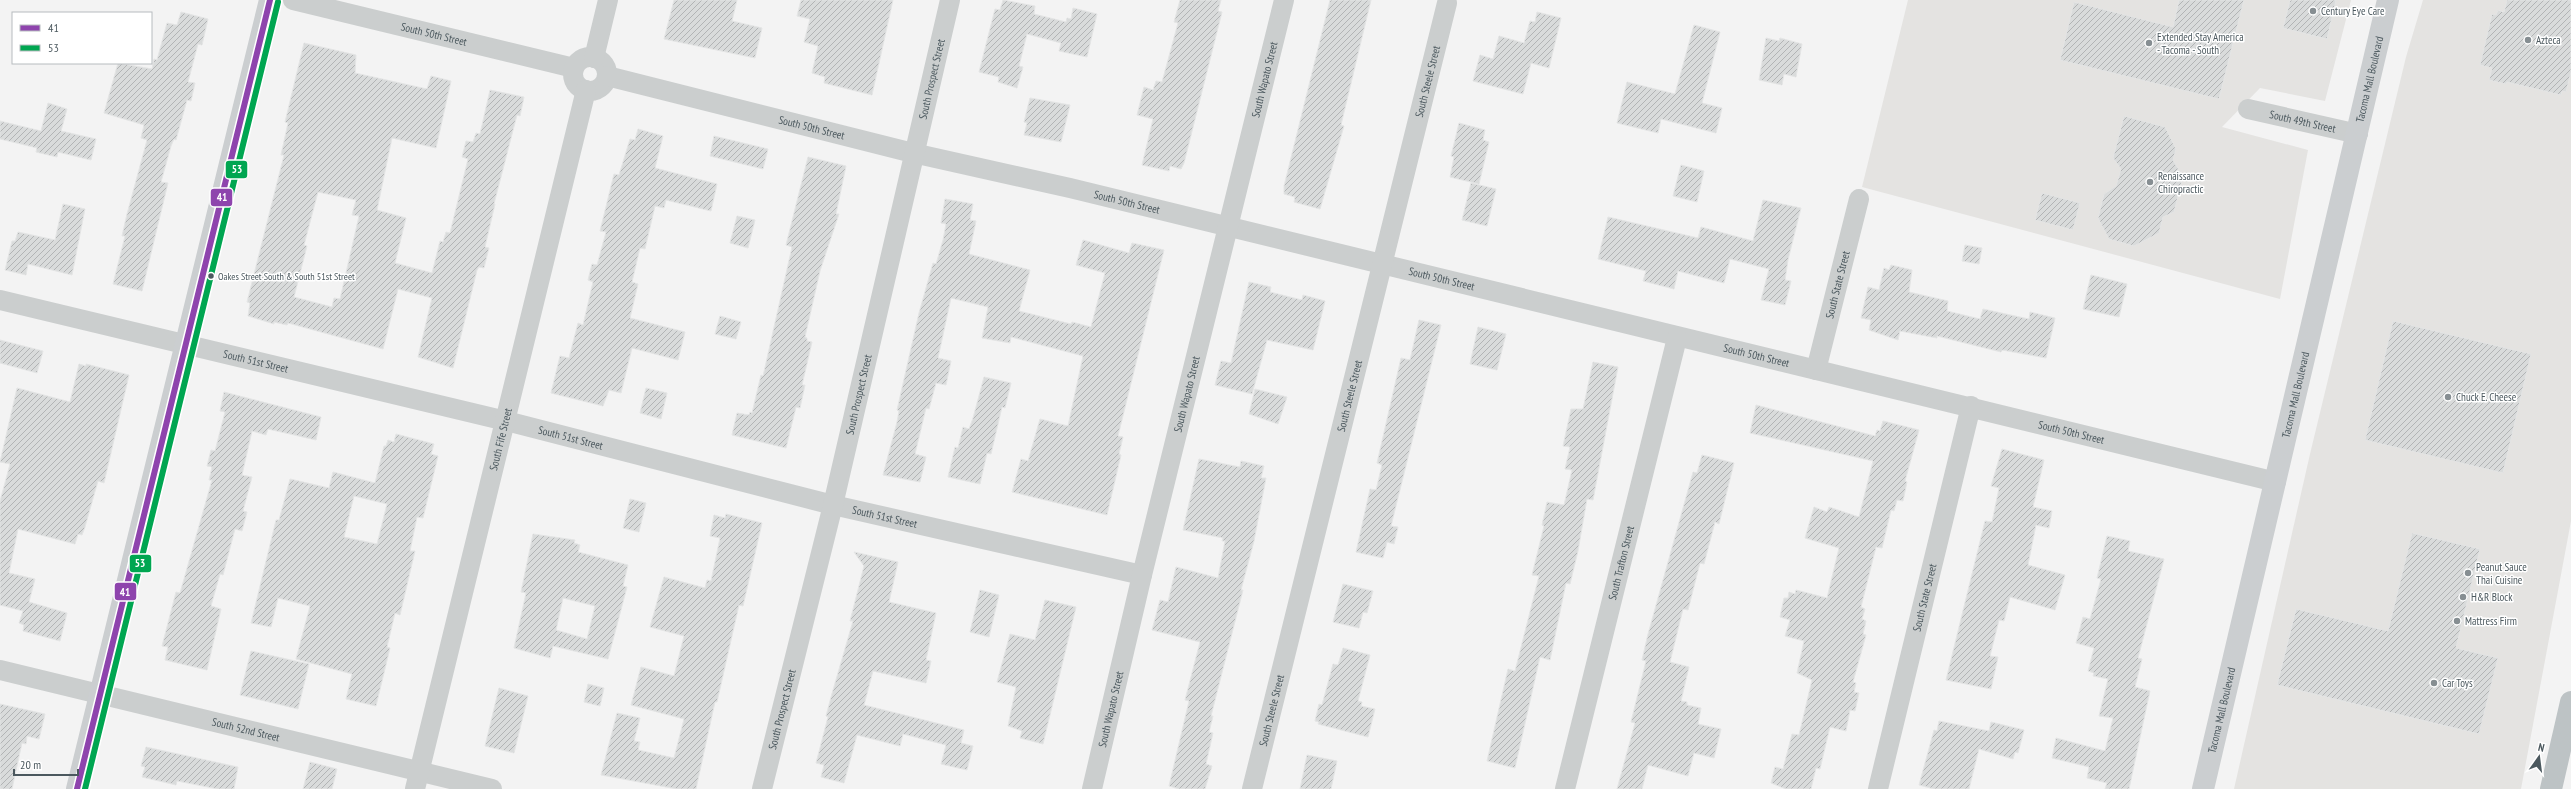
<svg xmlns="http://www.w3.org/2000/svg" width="2571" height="789" font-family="'PT Sans Narrow',sans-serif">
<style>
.commercial{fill:#e4e3e1}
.building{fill:url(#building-hatch);stroke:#e4e5e5;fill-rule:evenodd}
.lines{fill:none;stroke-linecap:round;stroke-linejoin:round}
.street{stroke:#cbcece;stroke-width:20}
.secondary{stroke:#cbced0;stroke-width:22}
.highway{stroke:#bdc3c5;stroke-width:22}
.bus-1-casing{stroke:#fff;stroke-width:9}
.bus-2-casing{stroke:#fff;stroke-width:9}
.bus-1{stroke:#8e44ad;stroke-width:6}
.bus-2{stroke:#00a651;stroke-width:6}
.poi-dot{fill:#868e92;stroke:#fff;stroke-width:1.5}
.bus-dot{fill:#4b585e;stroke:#fff;stroke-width:1.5}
.labels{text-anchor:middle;stroke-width:3;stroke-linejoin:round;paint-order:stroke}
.bus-label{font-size:10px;fill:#4b585e;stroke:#fff;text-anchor:start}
.poi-label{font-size:11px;fill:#4b585e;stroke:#fff;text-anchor:start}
.street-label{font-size:11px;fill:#4b585e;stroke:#fff}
.line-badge{stroke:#fff;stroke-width:1.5}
.badge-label{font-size:11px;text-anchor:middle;font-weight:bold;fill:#fff}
</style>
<defs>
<pattern id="building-hatch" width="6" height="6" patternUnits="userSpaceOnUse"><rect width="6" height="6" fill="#d9dbdb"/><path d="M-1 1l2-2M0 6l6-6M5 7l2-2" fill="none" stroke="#b2b4b5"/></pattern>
</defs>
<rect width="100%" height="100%" fill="#f3f3f3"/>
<path class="commercial" d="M1908,0h443l-26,101 -65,-13 -38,39 86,23 -28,149 -418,-112z
M2423,0h148v521l-50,268h-287l76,-335 96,-397z"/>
<path class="building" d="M674,0h63l-5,21 30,7 -7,30 -91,-19z
M801,0h92l-21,95 -48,-12 1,-6 -13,-4 6,-27 -14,-4 6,-23 -13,-3z
M1003,0l32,6 -1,8 32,8 1,-4 4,1 2,-11 24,6 -10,43 -28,-6 2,-8 -34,-9 -8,32 4,1 -6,21 -19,-6 1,-5 -20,-5 16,-63 5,1z
M1180,0h41l-3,11 4,1 -38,151 -3,6 -11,-3 -1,5 -27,-6 11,-46 -16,-4 7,-28 9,3 3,-9 6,1 16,-59 -4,-1z
M1330,0h41l-30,125 3,1 -24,83 -26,-7 1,-5 -11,-3v-8z
M2179,0h65l-25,99 -159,-39 14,-58 99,25z
M2290,0h46l-9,39 -44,-11z
M2507,0h64v72l-5,20 -4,-1 -1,4 -54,-13 -1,2 -17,-4 3,-12 -12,-3 12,-51 4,1 2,-5 6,2z
M181,12l27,7 -6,26 -4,-1 -10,38 7,1 -4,18 -4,-1 -11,40 -2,-1 -3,7 -10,36 7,1 -26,108 -29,-7 12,-48h-3l5,-22 20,-74 -6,-2 3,-13 -40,-12 14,-50 34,6 2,-10 3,1 10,-37 10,2z
M1537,12l24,6 -12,50 -18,-5 -8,31 -50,-13 7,-26 13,4 6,-23 25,7 6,-22 5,1z
M1694,25l26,7 -18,71 20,5 -6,25 -55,-14 -3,14 -41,-10 10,-41 48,12z
M1766,38l13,3 1,-3 22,6 -6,33 -12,-3 -2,11 -23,-5z
M304,43l52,12 -1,18 72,16 4,-13 20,5 -15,67 -44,-10 -15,72 29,8 -11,45 37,10 8,-32 3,1 3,-10 4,1 18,-74 -6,-2 4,-16 7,1 3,-9 4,1 10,-44 34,7 -4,19 -3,-1 -23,89h1l-10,43 4,1 -5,20 -5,-1 -2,3 -24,98 -35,-11 14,-59 -34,-9 -15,60 -95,-26 -1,2 -13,-3v2l-26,-8 2,-13 -3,-1 37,-147h-3l7,-32 -3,-1zM318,192l38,8 -4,15 7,1 -19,83 -6,-1 -2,9 -38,-10 13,-51 -3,-1z
M1030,98l40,7 -9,37 -37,-7 3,-12 -3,-1z
M48,103l19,6 -6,22 35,8 -5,21 -33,-8 -1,5 -21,-5 1,-4 -37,-9v-18l41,10z
M2124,116l41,11 11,22 -3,11 10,17 -9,35 -11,5 -4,16 -25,13 -25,-7 -11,-21 6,-24 12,-8 5,-17 -8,-11z
M1459,123l26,7 -2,10 6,2 -10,42 -29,-7 4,-20 -3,-1z
M638,129l25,7 -8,32 62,16 -6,27 -45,-11 -2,8 -9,-2 -10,43 -5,-1 -8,34 6,2 -8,34 55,14 -7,28 -46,-12 -11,45 -12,-3 -6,16 -52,-13 9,-37 9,2 9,-35 5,2 10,-43 -5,-2 4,-16 5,1 9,-33 -6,-1 14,-57 5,1 11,-36 5,1z
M714,136l54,13 -5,20 -53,-13z
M808,157l38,9 -10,48h3l-19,57 -15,66 2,1v3l5,1 -10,43h3l-5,23 -4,-1 -10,41 -54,-13 5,-22 12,2 1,-3 2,1 9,-38 2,1 29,-129 -6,-2z
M1681,165l23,6 -7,31 -24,-6z
M1471,183l25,6 -9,37 -25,-6z
M2042,193l38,10 -7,27 -38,-10z
M945,199l28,5 -3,16 6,1 -7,33 61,16 -11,41 52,13 1,-2 19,5 14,-54 -29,-8 7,-25 46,13 3,-10 32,7 -46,186 5,1 -4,17 2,1 -14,60 -95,-23 9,-33 7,2 12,-42 28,7 15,-70 -72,-19 -1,6 -28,-5 6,-31 -37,-9 -13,60 13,3 -5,24 -10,-2 -7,26 -3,-1 -11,46 11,3 -6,25 -37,-7 14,-53 2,-11 -2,-1 22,-97 14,-50 3,1 7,-24 3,-16 -5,-1z
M1763,200l38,8 -13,52 -3,20 6,1 -6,24 -24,-5 8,-31 -39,-10 -6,24 -46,-12 -4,18 -31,-8 3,-10 -48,-12 10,-42 90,21 3,-11 52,14z
M63,204l22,5 -13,66 -44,-11 -2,11 -21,-5 7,-29h3l3,-9 37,8z
M737,216l18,4 -7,28 -18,-5z
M1965,245l17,3 -3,16 -17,-3z
M1891,265l21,5 -3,22 39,9 -1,10 33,8 3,-10 46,10 1,-7 25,6 -9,40 -44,-8 -1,2 -64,-16v2l-37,-7 -2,9 -29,-10 2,-10 -10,-2 7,-31 11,3 5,-22 5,2z
M2091,275l36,9 -8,33 -36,-8z
M1249,282l22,5 -1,5 32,8 1,-5 22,6 -12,49 -46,-10 -15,54 -37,-9 6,-24 10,2z
M720,316l21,6 -5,17 -21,-5z
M1419,320l22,5 -50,201 7,1 -4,17 -7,-2 -4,16 -27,-6 14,-63 6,1 6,-25 -5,-2 24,-105 9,2z
M2393,321l138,33 -28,119 -138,-33z
M1478,327l28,7 -9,36 -27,-6z
M0,340l43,11 -6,22 -37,-10z
M1593,362l25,5 -25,133 -6,-1 -9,52 -8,33 -4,-1 -16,77 -10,-3 -25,111 -28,-7 21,-92 7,2 24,-95 -7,-1 12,-49 -2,-1 5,-23 17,3 8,-35 -7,-1 5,-22 -7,-1 8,-37h12z
M79,364l7,2v-2l43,11 -25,108 -6,-2 -13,46 -3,8 -4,-1 -3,10 -57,-15 -9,44 26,6 -6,23 38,11 -7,28 -37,-10 1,-6 -5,-2 4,-12 -23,-6v-104l10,-37 -10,-2 17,-74 53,14z
M984,377l27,6 -6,25 -3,-1 -11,47 -4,-1 -7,31 -32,-7 7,-30 3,1 5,-21 6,2 4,-11z
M646,388l21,5 -6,26 -21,-6z
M1255,389l32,8 -9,27 -29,-10z
M224,392l97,25 -5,23 -48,-11 -2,6 -14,-4 -10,44 10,2 -9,34 4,1 -5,19 -7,-2 -12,46 -3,-1 -9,32 10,3 -14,61 -42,-10 3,-13 -6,-1 14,-54 4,1 32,-113h-3l3,-13 -5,-1 4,-16 4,1 10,-39 -5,-1z
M1756,405l119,31 2,-6 3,1 3,-10 36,9 -14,51 2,1 -4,19 -6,-1 -3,11 -3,-1 -9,38 -6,-1 -15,60 4,2 -3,10 4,2 -3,13 3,1 -13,47 3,1 -2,9 5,1 -4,18 -5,-1 -4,21 -16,-4 -10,42 -4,-1 -5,21h-25l-15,-6 4,-16 8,2 9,-35 7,1 13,-55 -15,-7 7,-32 -19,-5 5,-16 -10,-3 4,-19h4l1,-6 6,2 1,-4 31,8 12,-50 -34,-10 9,-31 13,5 2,-5 30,10 14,-56 -123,-28z
M396,434l38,10 -3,10 7,2 -15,62 -6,-1 -7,34h5l-15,64 -5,-2 -8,34 3,1 -14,58 -30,-7 6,-25 -56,-15 14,-53 -32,-8 -7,29 -20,-4 25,-103h3l11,-41 39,9 4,-16 42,11 9,-37h2l2,-6 6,2zM354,496l33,8 -10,40 -33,-7z
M2002,449l42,11 -11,47 19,4 -3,17 -13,-3 -8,40 37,10 -10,35 -45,-13 -6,24 -5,-1 -9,36 8,1 -7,32 -45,-9 39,-159 7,1 7,-34 -8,-2z
M1702,455l32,8 -15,61 -4,-2 -11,42 -4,-1 -12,47 -5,-1 -13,53 19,5 -8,34 6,1v3l14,3 -3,16 23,5 -7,29 -20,-5 -6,23 -40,-11 -6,24h-25l18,-66 -4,-1 15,-61 -4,-1 6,-26 45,-162 4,1z
M1199,459l41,8 1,-6 23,5 -3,12h5l-12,63 -13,49h2l-32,126h2l-4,16 4,1 -7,31 6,2 -7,23h-26l-10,-3 20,-85 -4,-1 15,-58 -48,-12 8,-30 8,2 8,-35 42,11 7,-37h-3l1,-3 -40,-8z
M630,499l16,4 -7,29 -16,-4z
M726,514l36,9 -19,83 -4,-1 -22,97h-2l-19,87h-19l-76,-14 16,-62 23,5 -6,23 6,1 -2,8 36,8 10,-39 -53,-14 10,-38 33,9 10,-40 -34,-9 14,-50 41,11 2,-8 4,1 9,-43 -10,-2 4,-21 11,3z
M2412,533l68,16 -24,99 42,10 -19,76 -202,-49 19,-76 92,22z
M533,534l42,6 -1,3 6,2 -2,7 50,13 -5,21 4,1 -19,72 -55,-13 -3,12 -36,-10 12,-55 -5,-1zM563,598l32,8 -8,33 -31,-9z
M2107,536l23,5 -2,10 36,8 -26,99 4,1 -7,28 15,4 -21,98h-24l2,-6 -20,-5 2,-11 -37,-9 4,-20 49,13 8,-33 -14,-2 9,-37 -15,-3 1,-3 -6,-2 6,-23 -18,-5 7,-26 7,2 11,-40 -4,-1z
M854,552l44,10 -9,40 47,11 -10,47 5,1 -5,22 -53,-12 -9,34 100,25 -3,13 12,3 -6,24 -26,-6 5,-19 -43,-11 -3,12 -43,-11 -13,48 -23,-6 3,-12 -8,-2 12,-46 -2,-1 5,-19 22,-76h-3l14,-55z
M1343,584l30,7 -6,22 -4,-1 -4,16 -26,-6z
M980,590l19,5 -10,42 -19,-5z
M1045,600l31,7 -33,137 -23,-6 2,-7 -14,-5 8,-39 -19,-5 13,-48 25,6z
M1343,648l27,7 -12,46 4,1 -1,4 14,3 -7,28 -50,-13 1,-2 -4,-1 4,-17 3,1 11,-41 5,1z
M251,651l58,13 -11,45 -58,-14z
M588,684l16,4 -4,18 -16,-4z
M499,688l29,8 -14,57 -29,-7z
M0,704l45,10 -6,25 -12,-3 -1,8 -4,-1 -10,46h-12z
M1939,721l50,10 2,-9 33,8 -6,23 -3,-1 -2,7 -34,-10 -10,40h-35l-15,-4 15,-55 3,1z
M146,747l92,20 -4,22h-16l-41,-8 -1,4 -34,-8 3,-10 -4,-1z
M1307,755l30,6 -6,28h-31z
M310,762l27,7 -5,20h-29z"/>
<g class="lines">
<g class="street">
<path id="s1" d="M293,0l281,68"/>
<circle cx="590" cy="74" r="17"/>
<path d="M594,58l14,-58"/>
<path id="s2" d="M607,76l306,77 157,35 1206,294"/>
<path id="s3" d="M2248,109l110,25"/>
<path id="s4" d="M0,300l506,121 327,84 309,70"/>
<path id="s5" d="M1816,370l43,-171"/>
<path id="s6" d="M0,670l492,119"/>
<path id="s7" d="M415,789l171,-699"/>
<path id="s8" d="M762,789l71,-284 117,-505"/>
<path id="s9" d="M1092,789l50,-214 142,-575"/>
<path id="s10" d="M1252,789l195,-786"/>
<path id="s11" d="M1565,789l112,-451"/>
<path id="s12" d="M1878,789l93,-383"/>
</g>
<g class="secondary">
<path d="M77,789l193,-789"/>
<path id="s13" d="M2203,789l185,-789"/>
</g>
<path class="highway" d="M2551,789l20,-87"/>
<defs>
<path id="bus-1" d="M77,789l193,-789"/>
<path id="bus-2" d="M85,789l193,-787"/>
</defs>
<use href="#bus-1" class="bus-1-casing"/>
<use href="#bus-2" class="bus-2-casing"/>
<use href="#bus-1" class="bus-1"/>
<use href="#bus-2" class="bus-2"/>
</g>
<g class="poi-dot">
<circle cx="2313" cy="11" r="4"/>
<circle cx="2528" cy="40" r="4"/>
<circle cx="2149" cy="43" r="4"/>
<circle cx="2150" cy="182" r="4"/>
<circle cx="2448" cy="397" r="4"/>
<circle cx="2468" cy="573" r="4"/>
<circle cx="2463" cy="597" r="4"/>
<circle cx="2457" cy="621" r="4"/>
<circle cx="2434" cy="683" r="4"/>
</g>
<circle class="bus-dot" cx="211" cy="276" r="3.5"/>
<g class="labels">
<g class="bus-label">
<text x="218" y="280">Oakes Street South &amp; South 51st Street</text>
</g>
<g class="poi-label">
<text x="2321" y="15">Century Eye Care</text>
<text x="2157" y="41">Extended Stay America<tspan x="2157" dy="13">- Tacoma - South</tspan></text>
<text x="2536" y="44">Azteca</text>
<text x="2158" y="180">Renaissance<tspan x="2158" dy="13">Chiropractic</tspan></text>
<text x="2456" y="401">Chuck E. Cheese</text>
<text x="2476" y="571">Peanut Sauce<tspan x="2476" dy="13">Thai Cuisine</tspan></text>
<text x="2471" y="601">H&amp;R Block</text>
<text x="2465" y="625">Mattress Firm</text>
<text x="2442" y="687">Car Toys</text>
</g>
<g class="street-label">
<text dy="4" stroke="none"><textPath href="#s1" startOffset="145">South 50th Street</textPath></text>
<text dy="4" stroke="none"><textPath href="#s8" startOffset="730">South Prospect Street</textPath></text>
<text dy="4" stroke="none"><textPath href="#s13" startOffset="729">Tacoma Mall Boulevard</textPath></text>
<text dy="4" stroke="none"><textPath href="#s9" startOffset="730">South Wapato Street</textPath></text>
<text dy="4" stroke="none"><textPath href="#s10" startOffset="729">South Steele Street</textPath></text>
<text dy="4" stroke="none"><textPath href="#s3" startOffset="56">South 49th Street</textPath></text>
<text dy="4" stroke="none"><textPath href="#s2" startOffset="211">South 50th Street</textPath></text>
<text dy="4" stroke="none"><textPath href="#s2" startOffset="535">South 50th Street</textPath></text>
<text dy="4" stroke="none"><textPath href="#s2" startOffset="859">South 50th Street</textPath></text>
<text dy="4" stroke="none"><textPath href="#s5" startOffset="88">South State Street</textPath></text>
<text dy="4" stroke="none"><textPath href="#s2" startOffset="1183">South 50th Street</textPath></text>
<text dy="4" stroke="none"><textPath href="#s4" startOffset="263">South 51st Street</textPath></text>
<text dy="4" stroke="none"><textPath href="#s9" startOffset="406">South Wapato Street</textPath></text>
<text dy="4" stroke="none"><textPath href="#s8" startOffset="406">South Prospect Street</textPath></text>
<text dy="4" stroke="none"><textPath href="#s13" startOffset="405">Tacoma Mall Boulevard</textPath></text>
<text dy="4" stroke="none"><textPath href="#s10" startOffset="405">South Steele Street</textPath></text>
<text dy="4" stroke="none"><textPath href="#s2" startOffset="1507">South 50th Street</textPath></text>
<text dy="4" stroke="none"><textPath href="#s4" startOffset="587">South 51st Street</textPath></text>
<text dy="4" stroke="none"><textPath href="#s7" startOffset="360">South Fife Street</textPath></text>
<text dy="4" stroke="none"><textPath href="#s4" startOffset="911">South 51st Street</textPath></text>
<text dy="4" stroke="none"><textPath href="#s11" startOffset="233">South Trafton Street</textPath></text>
<text dy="4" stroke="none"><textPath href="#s12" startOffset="197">South State Street</textPath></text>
<text dy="4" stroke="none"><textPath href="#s9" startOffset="82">South Wapato Street</textPath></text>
<text dy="4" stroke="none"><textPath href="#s8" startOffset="82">South Prospect Street</textPath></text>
<text dy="4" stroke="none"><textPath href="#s13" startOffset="81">Tacoma Mall Boulevard</textPath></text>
<text dy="4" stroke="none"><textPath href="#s10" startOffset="81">South Steele Street</textPath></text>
<text dy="4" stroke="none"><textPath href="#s6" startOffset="253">South 52nd Street</textPath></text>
</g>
</g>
<g class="line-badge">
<rect x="225" y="160" width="23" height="19" rx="4" fill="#00a651"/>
<rect x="210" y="188" width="23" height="19" rx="4" fill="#8e44ad"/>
<rect x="129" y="554" width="23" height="19" rx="4" fill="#00a651"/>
<rect x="114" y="582" width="23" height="19" rx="4" fill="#8e44ad"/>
</g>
<g class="badge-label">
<text x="237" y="173">53</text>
<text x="222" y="201">41</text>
<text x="140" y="567">53</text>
<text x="125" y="596">41</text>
</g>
<rect x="12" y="12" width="140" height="52" fill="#ffffff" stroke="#b7bcbf"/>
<rect x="20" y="25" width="20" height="6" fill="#8e44ad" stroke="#b7bcbf"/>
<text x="48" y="32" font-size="12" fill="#4b585e">41</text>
<rect x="20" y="45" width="20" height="6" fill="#00a651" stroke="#b7bcbf"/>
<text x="48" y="52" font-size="12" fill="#4b585e">53</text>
<g transform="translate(2539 757) rotate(14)" stroke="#ffffff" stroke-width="3" paint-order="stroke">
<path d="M0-3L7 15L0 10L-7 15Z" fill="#4b585e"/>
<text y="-6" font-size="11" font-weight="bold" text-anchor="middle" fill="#4b585e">N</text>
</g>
<path d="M14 769v6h64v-6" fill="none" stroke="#4b585e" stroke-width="2"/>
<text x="20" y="769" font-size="12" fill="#4b585e" stroke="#ffffff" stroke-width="3" paint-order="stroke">20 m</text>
</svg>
